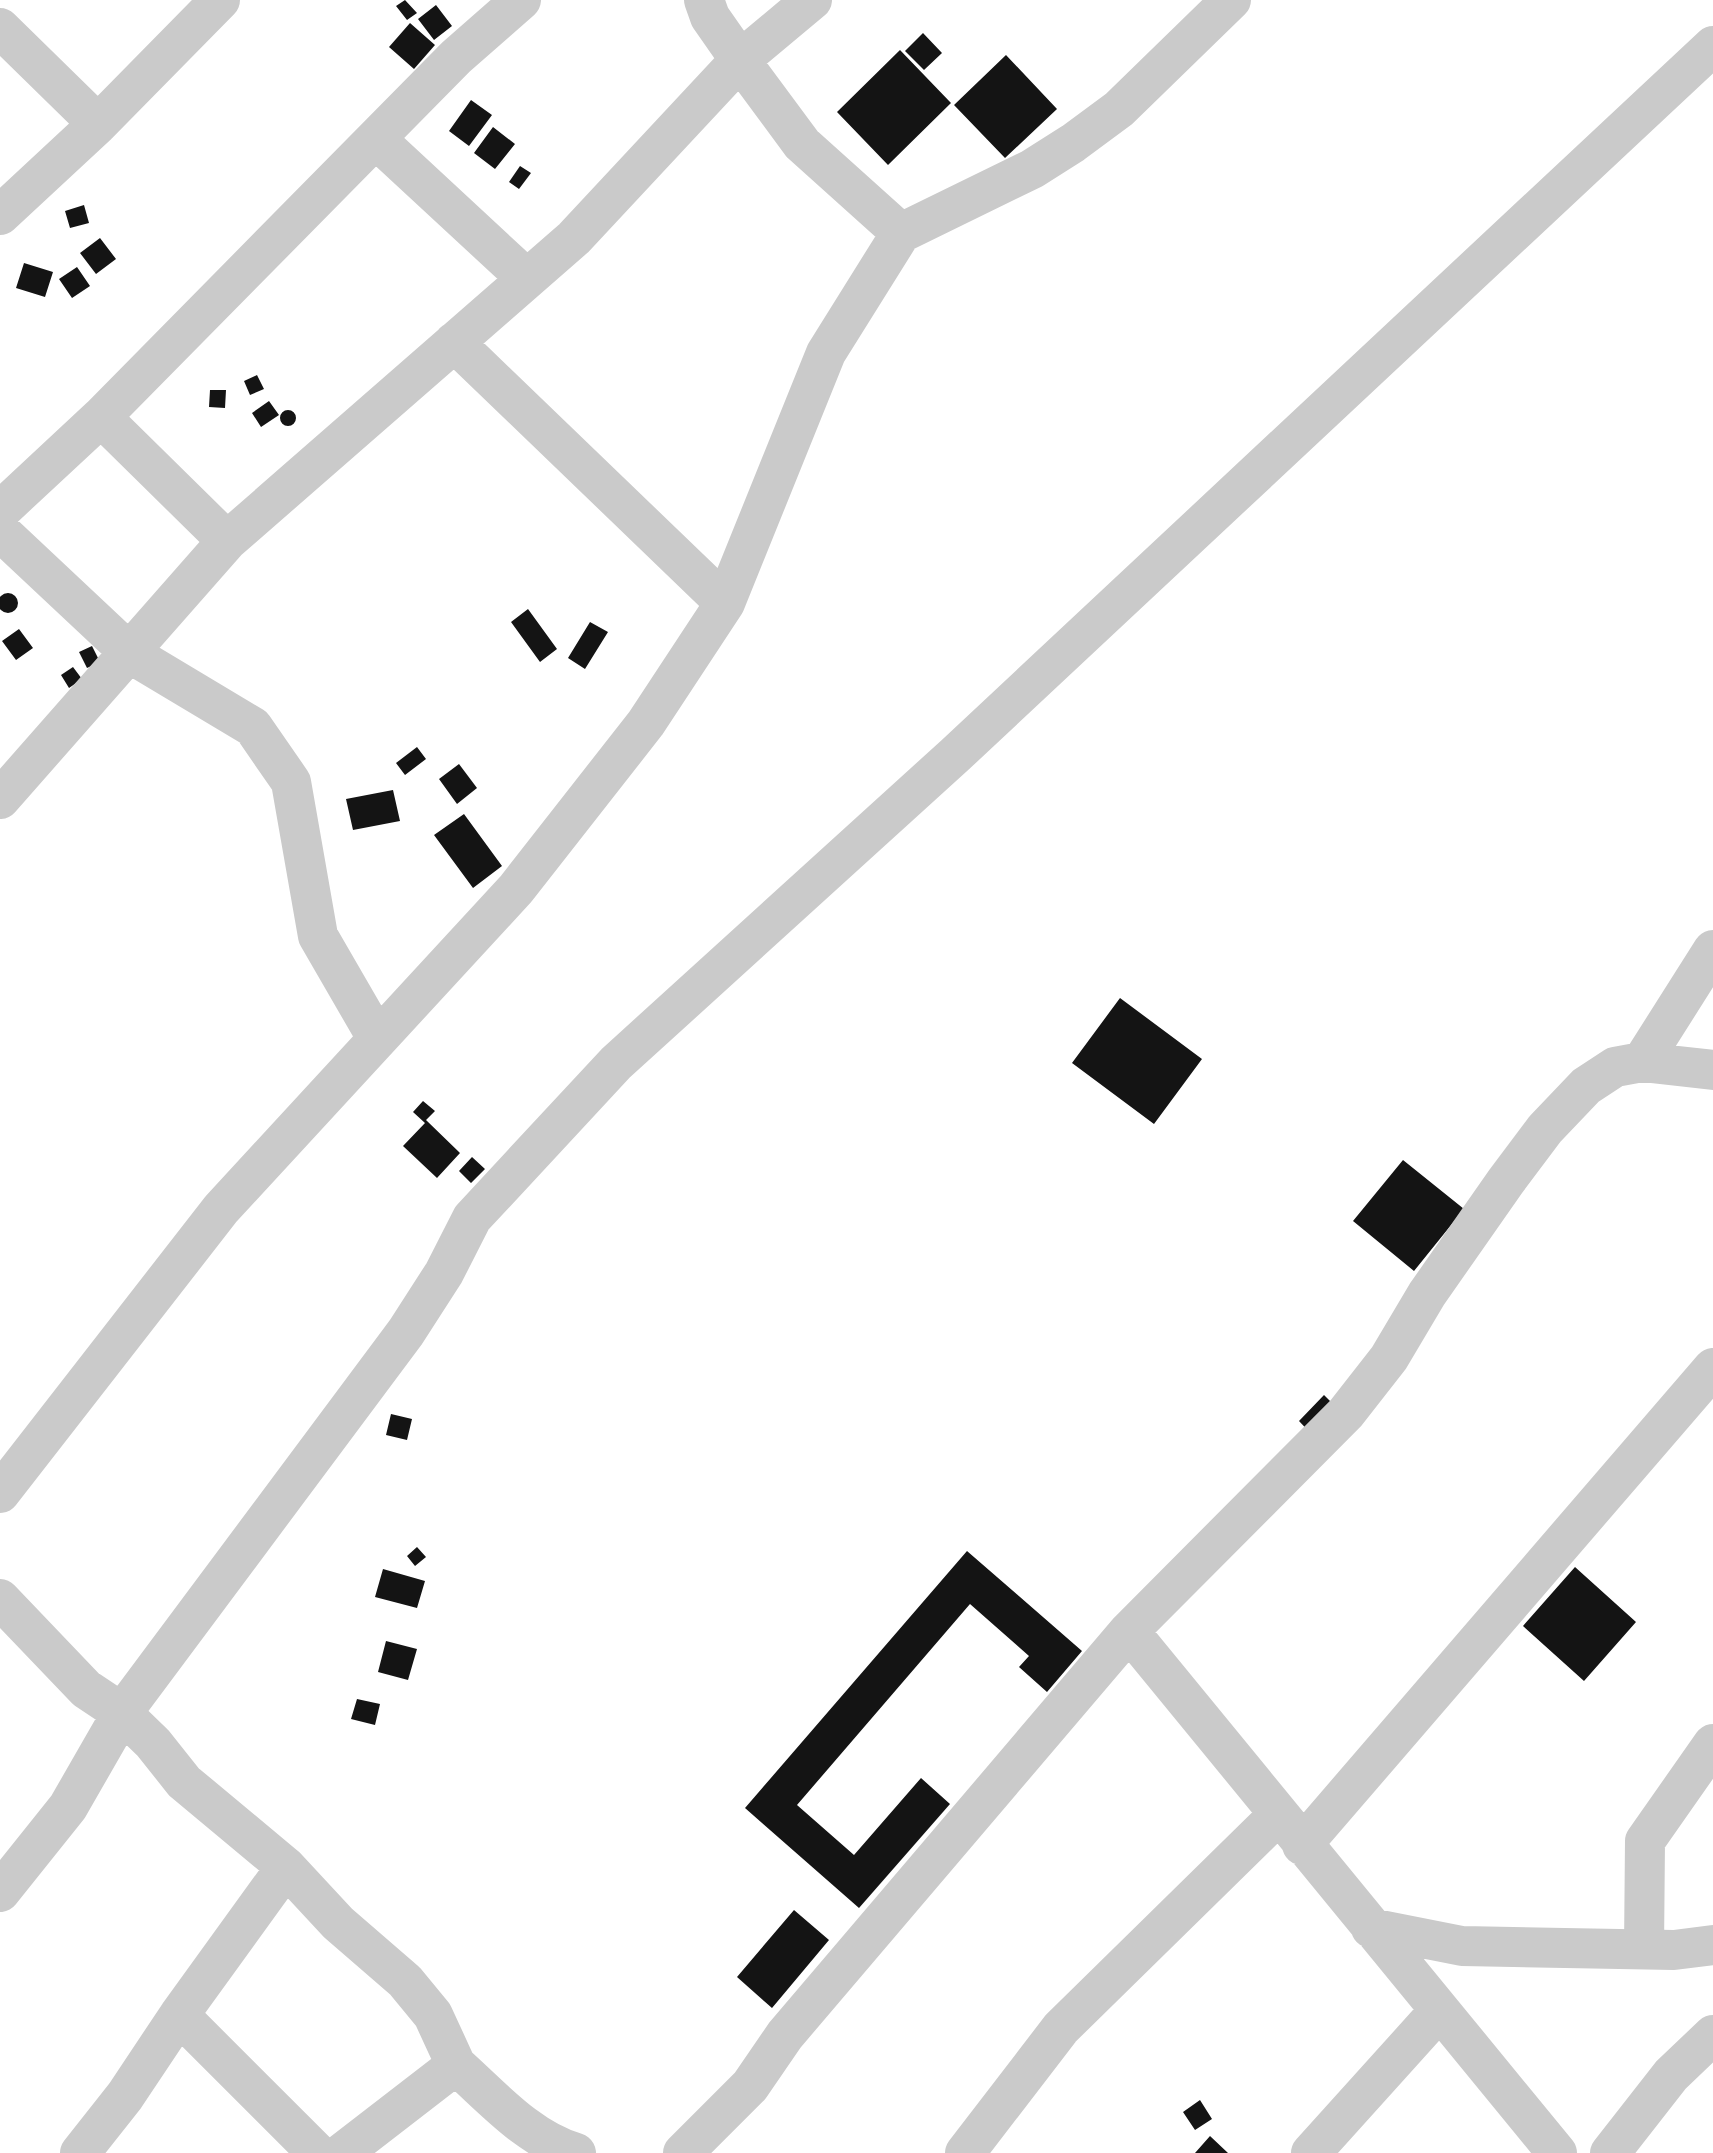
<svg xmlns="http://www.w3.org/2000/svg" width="1713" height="2153" font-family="Quicksand,sans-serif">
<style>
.building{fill:#141414}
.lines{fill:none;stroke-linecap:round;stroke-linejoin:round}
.minor{stroke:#cacaca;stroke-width:40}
</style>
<rect width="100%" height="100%" fill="#fff"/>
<path class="building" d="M405,0l12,13 -10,7 -11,-14z
M436,5l16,21 -18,14 -16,-21z
M410,23l25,22 -21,24 -25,-22z
M923,33l19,20 -18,17 -19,-19z
M900,50l51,53 -63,62 -51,-53z
M1006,55l51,54 -52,49 -51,-53z
M471,100l21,15 -23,31 -20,-15z
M493,127l22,17 -20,25 -21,-16z
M520,166l11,7 -12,16 -10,-7z
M84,205l5,18 -19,5 -5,-17z
M100,238l16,21 -20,15 -16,-21z
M24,263l29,9 -8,25 -29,-9z
M77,267l13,19 -18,12 -13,-19z
M257,375l7,14 -14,6 -6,-14z
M210,390h16l-1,18 -16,-1z
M269,401l10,14 -18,12 -9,-14z
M280 418a8 8 0 1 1 16 0a8 8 0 1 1-16 0Z
M-2 603a10 10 0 1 1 20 0a10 10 0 1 1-20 0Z
M528,609l29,40 -17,13 -29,-40z
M590,622l18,10 -23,37 -17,-11z
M19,629l14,19 -17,12 -14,-19z
M92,646l8,16 -13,6 -8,-16z
M73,667l9,12 -13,9 -8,-13z
M417,747l9,12 -21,16 -9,-12z
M459,764l18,24 -20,16 -18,-25z
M393,790l7,31 -47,9 -7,-31z
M464,814l38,52 -29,22 -39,-53z
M1120,998l82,61 -48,65 -82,-61z
M423,1101l12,10 -9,9 34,33 -23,25 -34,-32 22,-23 -12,-11z
M472,1157l13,12 -14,14 -12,-12z
M1403,1160l61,49 -50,62 -61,-50z
M1324,1395l19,19 -26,26 -18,-19z
M391,1414l21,5 -5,21 -21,-5z
M417,1547l9,10 -11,9 -8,-10z
M967,1551l115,100 -35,41 -28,-25 10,-11 -59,-52 -173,201 57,50 67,-77 29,26 -91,104 -114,-100z
M1575,1567l61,55 -52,59 -61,-55z
M383,1569l42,12 -8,27 -42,-11z
M386,1641l31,8 -9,31 -30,-8z
M357,1699l23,5 -5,21 -24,-6z
M794,1910l35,30 -57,68 -35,-31z
M1200,2100l12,19 -17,11 -12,-18z
M1210,2136l18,17h-33z"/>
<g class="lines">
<path class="minor" d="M812,0l-72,60 62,84 99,89
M0,28l98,96
M377,140l150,139
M0,215l98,-91 122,-124
M454,342l271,261
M101,417l126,124
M0,511l101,-94 355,-360 65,-57
M0,531l131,123 122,73 38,55 27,154 59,102
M0,799l227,-258 347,-303 166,-178 -30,-43 -6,-17
M1642,1062l71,-112
M0,1493l221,-284 295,-320 130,-166 79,-120 101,-250 75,-120 131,-64 41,-26 46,-34 112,-109
M0,1599l86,90 36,24 31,30 31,39 102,85 52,56 67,58 28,34 23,50
M1129,1631l428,522
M1302,1845l411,-477
M0,1892l68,-85 54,-94 284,-381 38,-59 28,-55 144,-155 339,-308 758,-709
M1371,1928l91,18 212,4 39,-5
M1644,1949l1,-108 68,-97
M179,2015l107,-148
M80,2153l45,-57 54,-81 138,138
M342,2153l114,-88c36,32 72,74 120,88
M683,2153l67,-67 35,-51 344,-404 217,-218 43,-55 38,-64 79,-113 39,-52 41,-43 29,-19 27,-5 71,8
M965,2153l96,-125 216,-212
M1311,2153l128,-142
M1610,2153l61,-78 42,-40"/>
</g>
</svg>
